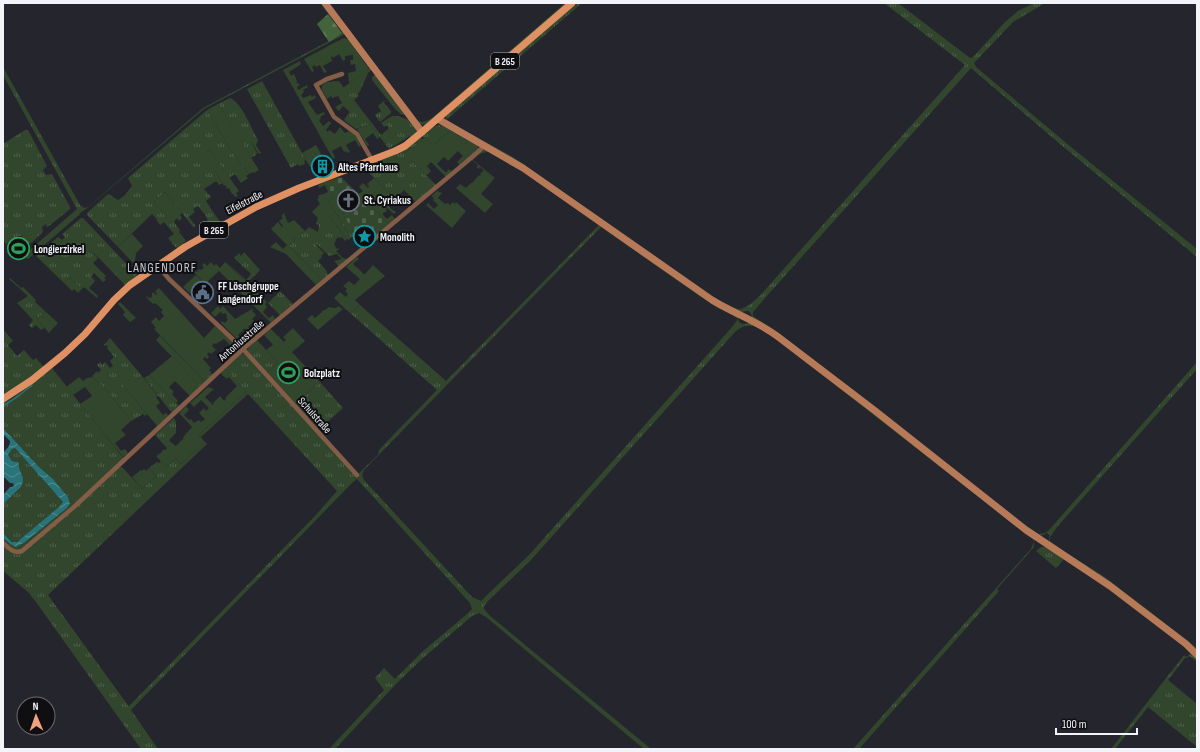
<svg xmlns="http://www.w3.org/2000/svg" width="1200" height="752" font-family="'Sofia Sans Condensed',sans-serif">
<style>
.grass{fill:url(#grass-tufts);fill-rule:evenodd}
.forest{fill:url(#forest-firs)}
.cemetery{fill:url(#cemetery-stones)}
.garden{fill:#31462d}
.water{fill:url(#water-waves)}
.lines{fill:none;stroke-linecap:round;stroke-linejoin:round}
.stream{stroke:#287478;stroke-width:1.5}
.street{stroke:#835d47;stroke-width:4.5}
.secondary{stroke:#b77a58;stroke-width:7}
.primary{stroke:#e09164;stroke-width:7}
.labels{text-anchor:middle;stroke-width:4;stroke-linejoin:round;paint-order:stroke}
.shield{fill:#0f0f12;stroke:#afafb4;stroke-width:1}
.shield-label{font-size:10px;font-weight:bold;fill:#f3f4f9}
.poi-label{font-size:11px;font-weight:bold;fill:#f3f4f9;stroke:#0f0f12;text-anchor:start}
.street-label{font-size:11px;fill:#f3f4f9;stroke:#0f0f12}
.quarter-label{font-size:13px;letter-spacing:1px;fill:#c6c7d1;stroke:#0f0f12}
</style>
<defs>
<pattern id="grass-tufts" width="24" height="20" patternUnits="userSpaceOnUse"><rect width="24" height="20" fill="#31462d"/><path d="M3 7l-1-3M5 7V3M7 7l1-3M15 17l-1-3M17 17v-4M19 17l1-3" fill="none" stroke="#4f614c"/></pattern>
<pattern id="forest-firs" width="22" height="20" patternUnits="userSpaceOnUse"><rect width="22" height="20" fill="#42633c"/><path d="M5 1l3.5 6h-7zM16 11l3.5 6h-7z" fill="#5e7a59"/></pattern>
<pattern id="cemetery-stones" width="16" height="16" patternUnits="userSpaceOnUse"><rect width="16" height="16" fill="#31462d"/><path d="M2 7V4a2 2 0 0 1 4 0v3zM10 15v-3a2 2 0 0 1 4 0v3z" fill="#4f614c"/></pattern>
<pattern id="water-waves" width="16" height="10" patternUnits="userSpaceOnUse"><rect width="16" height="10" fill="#287478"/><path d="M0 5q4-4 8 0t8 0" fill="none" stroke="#528f93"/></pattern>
</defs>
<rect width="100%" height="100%" fill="#25252d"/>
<path class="grass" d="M320,3h3l22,31 -141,75 -118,100 -6,4 -1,2 -51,44 -4,-4 53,-46 -74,-134v-8l77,138 4,3 4,-1 115,-99 137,-73 2,-4z
M565,3h3l-142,121 -6,1 -3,-5c5,4 10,1 15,-2z
M577,3h5l-136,117v1v-5z
M884,3h14l72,55 3,-1 32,-35 13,-11 16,-8h11l-32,19 -39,41 2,4 95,80 126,102v8l-137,-113 -89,-76 -206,230 -12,14v4l27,18 106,81 140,112 12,7 7,-1 4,-3 148,-168v7l-140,158 -7,10v4l2,3 53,33 92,71v3l-82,-64 -64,-42 -2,-6 1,-4 -3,-2c-9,6 -16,-1 -23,-7l-144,-113 -102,-78 -24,-16 -2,-2 -2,-5c-4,-2 -5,0 -9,0 -8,0 -16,-6 -22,-9l-183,-129 -28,-18 -50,-27v-2l55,30 199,139c8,5 17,11 26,13 11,1 28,-20 35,-28l192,-216z
M344,38l5,2 24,28 -5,5 -8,18 -2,2 1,3 -5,4 27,35 8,-7 -2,-3 -3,2 -3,-4 11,-7h6l14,5 4,7 1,4 -6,5 -1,-1 -21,13 -19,-25 -14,5 -12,-9 11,-16 -12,-16 26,-20 -19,-26 -24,5z
M376,75l29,40 -4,-1 -5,-4 -24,-30v-3z
M262,81l44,79 -2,1 1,3 -6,2 -1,-2 -7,4 -44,-79z
M230,98c12,5 21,30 28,42l-2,5 5,8 -2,1 -9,-14 7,13 -1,1v1l-5,3 -33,-54z
M385,100l-1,3 7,8v2l-11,9 -5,-7 6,-4 -3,-5z
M207,110l25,42 17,22 -3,2 2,2 -7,5 -6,-9 -6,4 -19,-28 -5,3 17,30 -3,2 -3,-4 -12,8 7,8 -5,4 14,21 -10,6 -4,-12 -8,-10 -5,3 2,3 -6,5 6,8 -1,3 -29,-36 -11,10 18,21 2,-1 6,8 -1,2 7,9 -7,6 -3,1 -8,-10 6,-4 -10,-12 -4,3 -3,-4 -1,-3 -4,-4 -34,33 -31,-32v-2l21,-19 10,6 6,-4 8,-10 -4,-8z
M439,125l4,1 35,19v4l-8,8 -7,-11 5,-5 -18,-11 -17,16 -8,-9 -1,1 -2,-2 10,-8z
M25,130h3l19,36 -4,4 3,5 6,-1 18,33v2l-21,17 -2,1 -1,-3 -4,3 1,5 -12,11h-3l-6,-7h-4l-12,8 -3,-5v-95z
M420,138l3,1 -10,9 -9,5 32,32 -20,17 -12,-12 -9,9 -30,-30 -1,-3 45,-19z
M483,149h2l37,20 216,148 1,5 4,2 8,-1 24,13 258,201 1,10 -37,42 2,2 -140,158h-6l178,-200 2,-5v-5l-253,-197c-16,-11 -28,-25 -45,-10l-205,229 -41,39 -5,6v3l5,6 162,134h-7l-158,-132 -7,-4 -7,3 -49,42 -27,26 -61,65h-6l55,-59 -9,-12 9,-10 11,11 27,-27 45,-38 5,-5 -2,-6 -113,-124 -5,4 -221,227 27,39h-17l-105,-147 -8,-10 -25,-21v-27l14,10 103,-87h2l20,22 14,-13 -7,-8 8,-6 2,1 2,-2 5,6 10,-9 5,6 24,-22 2,2 -159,151 79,109 1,2 2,-1 185,-189 22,-25 -89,-97 -47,43 -2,-2 47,-43 -22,-24 16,-15 5,1 111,122 22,-21 1,-5 18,-19 40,-41 -87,-77 10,-8 86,76 153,-156 -80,-57 -29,-16c-8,0 -12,2 -17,8l22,18 -1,1 -14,-12 -2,2 -1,-2 1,-2 -6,-5v-1zM601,227l100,70 17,11 16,8 4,3 -5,7 -204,229 -43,41 -5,5 -9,-4 -108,-117 -2,-5 2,-5z
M334,197l22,38 -5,3 -23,-37z
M329,217l18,22 -2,2 -3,-4 -2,1 -1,-1 -4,3 1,1 -2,3 3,5 2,-1v1l-3,2 7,7 4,1 -8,7 -5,-5 8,-2 -5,-5 -8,2 -12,-12 -1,1 8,8 -3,3 1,1 -4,4 8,9 2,5 -6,5 -33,-34 6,-6 -2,-3 12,-6 4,-4 9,5 1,-7 -3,-1 2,-6z
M81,218h2l54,57 -12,10 -29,-30 -7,-6 9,9 -5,5 13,13 -2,2 2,2 -3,2 -9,-9 -3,3 4,5 -6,7 9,8 -1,2 -13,-11 -2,2 -13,-11 -5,5 -28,-27 22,-19 4,3 3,-3 -3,-3z
M244,252l16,18 -13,13 -22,-22 21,19 5,-6 -17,-16 5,-5 2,3z
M196,275l10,10 -8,8 -2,-1 -3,4 -10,-9z
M10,278l11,10 2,-1 13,13 -1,2 10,9 -8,9 7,8 -3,2 -5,-5 -4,3 -3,-3 4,-5 -16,-17 11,-7 -19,-17z
M280,291l13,13 -13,11 -12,-12z
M3,329l10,12 -5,4 9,11 7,-6 9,10 3,-2 8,9 -18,14 -23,14z
M271,329l13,13 -7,7 -13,-14z
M160,336l44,45 1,-3 5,-4h3l-13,12 -44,-46z
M110,338l32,38 -8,6 -12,2 25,30 -2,2 -2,-2 -12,7 -25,-31 -14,-14 5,-5 1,2 3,-3 -4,-5 3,-3 2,3 3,-3 5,6 3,-2 -3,-5 4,-4 -7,-9 1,-1 -1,-2 -2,1 -2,-3 2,1z
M257,340l21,23 -12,10 -19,-22 1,-3z
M52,368l72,91 -26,24 -77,67 -5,1 -13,-9v-4l6,6 16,-2 42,-34 3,-4 -2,-7 -15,-18 -15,-13 -35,-38v-25l10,-5z
M149,375l30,31 -7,7 -28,-35z
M320,382l23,26 -20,18 -5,2 -23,-24z
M174,418l2,4v11l-7,7 3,3 -5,5 -12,-13z
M13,448h2l48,54 -3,5 -39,32 -7,4 -11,-10v-29l18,-17 1,-3v-10l-2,-2 -4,-11h-4l-4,-6z
M1041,547h5l19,11 -9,10 -20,-17z
M1190,654l7,5v3l-8,-6 -2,2h-2l-17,22 29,24v43l-49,-40 -33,42h-4l73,-94 2,2z"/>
<path class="forest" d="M328,14l14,19 -2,2 -11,7 -12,-18z"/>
<path class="cemetery" d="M341,177l48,47 -27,23 -37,-65z"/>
<path class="garden" d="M345,40l5,2 19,27 -20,14 -1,-10 8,-2 -1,-7 -4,1 -1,-5h3v-5l-8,1v4l-2,1 -4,-7 -6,4 -1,-2 -1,1 1,4 -9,5 4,6 -3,1 -4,-8 -4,2 -1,-2 -3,2 2,4 -2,1 -8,-13 32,-17z
M300,61l1,3 -12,8 2,4 3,-2 3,7 -1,1 4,3 -3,2 1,3 9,-5 1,2 -5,3 1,2 -3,3 2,3 8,-3 1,2 3,-2 1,3 -8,4 9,13 7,-3 1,2 -5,3 1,2 -2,1 4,6 6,-5 2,2 -5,7 2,2 1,-2 6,4 5,-7 5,6 4,-2 6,4 6,11 -2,1 -4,-7 -9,5 4,7 -2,1 -2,-2 -2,1 -3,-6 -9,5 3,6 -2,2 -50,-89z
M339,81l17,23 -6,8 -7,-6 -4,5 -4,-4 7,-4 -4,-7 -6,2 -1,-2 -4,3 -5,-9v-4c5,-6 11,-4 17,-5z
M218,104l41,66 -5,3 -1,-1 -4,2 -17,-22 -25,-42z
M370,124l10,13 -3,2 -4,-6 -8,6 4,6 -2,1 -10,-17z
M450,130l18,11 -5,5 9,9 -12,10 -3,-3 6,-6 -5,-5 -10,10 -4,-4 -7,7 8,8h2l1,-3 4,2 -6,6 -15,-15 -4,4 4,5 -5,5 -22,-23 9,-5 12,-11 8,9z
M316,145l9,16 -15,6 -8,-14z
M210,150l29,41 -3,2 2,3 -3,1 -2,-3h-1l-3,-6 -3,1v-1l1,-1 -2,-2 -1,1 -20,-33z
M484,170l10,9 -13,15 12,10 -8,9 -29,-25 4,-4 6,4 5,-5h1l7,-8 1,1 1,-1 -1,-1z
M374,178l19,19 -7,6 4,4v1l6,4 -2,2 -7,-6 -1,1 1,2 -4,2v2l4,4 5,-4 3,4 -6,5 -31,-30 5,-3 -4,-4 4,-4 5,5 1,-2 -2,-2z
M325,182l9,15 -6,4 23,37 -3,2 -19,-23 -4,6 -5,-5h-2l-6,-6 8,-8 -3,-5 2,-1 -1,-2 2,-1v-2l1,2 7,-3 -3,-7 -6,3 -1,-3z
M437,191l5,2 -4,5 7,6 3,-1 2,2 3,-3 2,2 1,-2 10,9 -14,17 -26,-23 2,-2 6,6 4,-4 -5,-5 1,-2 -3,-2z
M165,192l17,21 -2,2 2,3 -3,3 -2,-3 -2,2 -1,2 -2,2 -18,-22z
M284,213l4,10 6,-3 11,11 -12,6 2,3 -6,6 33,34 -6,5 -30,-31 -16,-7 6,-5 7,7 4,-4 -16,-16 7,-7 4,5 1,-1 -4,-5 4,-3 -2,-2z
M132,234l11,12 -7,7 -1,9 -1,2 -16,-17z
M12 250a7 7 0 1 1 14 0a7 7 0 1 1-14 0Z
M357,257l2,2 -6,5 9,8 1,2h2l8,-9 12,11 -30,24 5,5 -10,8 -6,-5 -26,22 -11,-11 5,-4 3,3 7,-6v-2l1,1 6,-4 6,1 4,-2 3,3 2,-1 -10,-10 6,-6 6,5 2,-3 -3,-3 2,-2 -4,-3 6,-5 5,4 6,-6 -14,-12z
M211,262l3,4 2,-2 4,4 5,-6 42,40 -2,2 2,3 -4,5 6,6 4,-3 2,4 -4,4 -52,-52 -14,13 -11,-12 1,-1 2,1 2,-3 2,1 3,-2 -2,-3 3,-2 2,3z
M69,278l13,11 -4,4 -4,-4 -2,2 -8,-8z
M159,288l45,50 11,-12 22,20v6l-7,7 -6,-6 5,-5 2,4 2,-1 1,-2 -10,-10 -8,5 -2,-1 -2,3 4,4 -5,4 -2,-2 -2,2 2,3 -2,2 -2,-2 -2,2 8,9 -2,2 3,3c-4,1 -6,4 -8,8l-50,-52 2,-1 -5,-6 5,-5 3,4 5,-5 -3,-4 2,-2 -8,-7 -2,1 -7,-7 1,-1 2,2 3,-1v-4l1,-1 3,3 1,-1 -2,-3z
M120,302l16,16 -6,4 -7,-7 2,-3 -7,-8z
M218,306l2,3 3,-3 12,13 17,-10 1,1 -1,1 4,4 -4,4 2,2 -6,6 6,6 2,-2 3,3 -5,4 -10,-10 -1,2 1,2 -2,-1 -4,4 3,4 3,3 3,-2 2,2 -3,2h-4l-21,-21 1,-2 3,2 3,-4 -2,-2 1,-2 -2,-2 -2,1 -3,-2 -5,5 -4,-4z
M45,311l13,12 -9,10 -12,-13z
M293,328l12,13 -13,11 28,30 -25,22 -29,-31 12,-10 -12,-13 7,-5 4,3 9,-8 -3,-3z
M172,356l28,30 -10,10 -15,-15 -6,6 5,5 -2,2 6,7 -2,2 -27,-28z
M225,369l21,23 -47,43 6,7 -24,22 -5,-6 -10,9 -10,-11 6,-4v-1l2,-2 1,1 7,-7 4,3 8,-8 -1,-1 9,-10 -13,-14 7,-7 3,4 -5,5 5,5 2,-1 3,4 5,-3 2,2 4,-3 -6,-6 5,-5 2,3 3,-3 -8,-8 -7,7 -4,-4 18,-16 6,2 -9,8 8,8 1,-1 -1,-1 7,-7 4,5 2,-2 -1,-1 12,-12 -8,-9 -2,2 -5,-4 -1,-3z
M142,376l16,20 -2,1 4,6 -4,3 7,9 3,-2 2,2 -1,2 -10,9 -35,-42 9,-5 3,3z
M79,377l4,4 4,-3 6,-1 13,13 25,31 -10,9 5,5 -11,8 6,8 4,-2 3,4 -5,4 -43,-53 12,-8 -7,-9 -12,8 -7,-8z
M149,468l7,8 -14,13 -10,-12 9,-7 1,1 2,-2 2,2z"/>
<path class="water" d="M3,428l35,38 15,13 15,18 2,7 -3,4 -42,34 -9,5 -6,-3 -7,-6v-5l9,9h5l42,-35 4,-5 -48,-54 -3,1 -4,6 4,6 6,1 1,3v3c3,8 6,10 2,19l-18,17 1,-10 6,-7h2l2,-1 -1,-3h-3l-7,-7v-23c3,-4 7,-6 7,-12l-7,-7z"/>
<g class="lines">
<path class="stream" d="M3,406l14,-9 15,-12"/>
<path class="street" d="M342,74l-15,5 -11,6 18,32 23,17 15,26
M158,266l11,13 74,70 114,126
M3,543c6,5 10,11 19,8l53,-45 168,-157 228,-191 9,-8 4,-5"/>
<path class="secondary" d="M325,3l97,129
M438,119l85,49 189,132c21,13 45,21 65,36l97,74 152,120 84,56 76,58 11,11"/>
<path class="primary" d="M3,399l29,-19 33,-27 20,-19 29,-34 16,-15 55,-38 71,-40 43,-19 96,-37 10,-5 17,-14 150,-129"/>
</g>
<defs>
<symbol id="building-ring" viewBox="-11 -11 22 22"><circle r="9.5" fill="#0f0f12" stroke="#0f9aa8" stroke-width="1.5"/><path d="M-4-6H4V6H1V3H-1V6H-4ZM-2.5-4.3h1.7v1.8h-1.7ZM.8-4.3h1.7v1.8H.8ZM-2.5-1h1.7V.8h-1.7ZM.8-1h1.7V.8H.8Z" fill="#0f9aa8"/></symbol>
<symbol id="church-ring" viewBox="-11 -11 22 22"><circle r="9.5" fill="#0f0f12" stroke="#6b7280" stroke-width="1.5"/><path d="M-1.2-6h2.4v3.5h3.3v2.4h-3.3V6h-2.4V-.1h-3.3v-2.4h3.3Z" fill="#6b7280"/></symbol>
<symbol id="sight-ring" viewBox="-11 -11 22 22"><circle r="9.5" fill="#0f0f12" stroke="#0f9aa8" stroke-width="1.5"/><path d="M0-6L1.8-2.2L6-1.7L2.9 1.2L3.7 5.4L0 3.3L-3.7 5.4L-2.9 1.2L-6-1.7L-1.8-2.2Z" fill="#0f9aa8"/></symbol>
<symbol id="stadium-ring" viewBox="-11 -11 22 22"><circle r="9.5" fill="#0f0f12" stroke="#2e9e5b" stroke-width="1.5"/><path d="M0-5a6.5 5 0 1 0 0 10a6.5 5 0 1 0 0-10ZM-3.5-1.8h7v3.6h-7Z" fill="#2e9e5b"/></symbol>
<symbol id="civic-ring" viewBox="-11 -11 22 22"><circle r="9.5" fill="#0f0f12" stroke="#5c6f8a" stroke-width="1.5"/><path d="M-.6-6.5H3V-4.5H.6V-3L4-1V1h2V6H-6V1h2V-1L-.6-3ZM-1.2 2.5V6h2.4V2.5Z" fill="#5c6f8a"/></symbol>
</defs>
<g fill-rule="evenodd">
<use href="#building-ring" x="310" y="154" width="25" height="25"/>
<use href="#church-ring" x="336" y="188" width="25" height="25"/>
<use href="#sight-ring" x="352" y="224" width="25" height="25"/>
<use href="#stadium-ring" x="6" y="236" width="25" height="25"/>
<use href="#civic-ring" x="190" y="280" width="25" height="25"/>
<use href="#stadium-ring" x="276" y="360" width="25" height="25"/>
</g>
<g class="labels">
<g class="shield">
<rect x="491" y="53" width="28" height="16" rx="3"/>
<rect x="200" y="222" width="28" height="16" rx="3"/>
</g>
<g class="shield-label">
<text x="505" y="65">B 265</text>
<text x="214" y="234">B 265</text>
</g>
<g class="poi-label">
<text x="338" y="171">Altes Pfarrhaus</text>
<text x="364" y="204">St. Cyriakus</text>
<text x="380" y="241">Monolith</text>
<text x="34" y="253">Longierzirkel</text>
<text x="218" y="290">FF Löschgruppe<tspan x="218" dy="13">Langendorf</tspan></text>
<text x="304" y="377">Bolzplatz</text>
</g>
<g class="street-label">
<text transform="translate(244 202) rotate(-27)" y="4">Eifelstraße</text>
<text transform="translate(241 340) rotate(-41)" y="4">Antoniusstraße</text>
<text transform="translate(315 415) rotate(48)" y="4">Schulstraße</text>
</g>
<g class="quarter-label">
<text x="162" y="272">LANGENDORF</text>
</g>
</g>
<rect width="1200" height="752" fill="none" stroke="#f3f4f9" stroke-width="8"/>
<g transform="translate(36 716) rotate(358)"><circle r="19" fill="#0f0f12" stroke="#6a6b6e"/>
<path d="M0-3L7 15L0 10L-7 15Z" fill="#f2a07f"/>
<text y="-6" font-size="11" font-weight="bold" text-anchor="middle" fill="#f3f4f9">N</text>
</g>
<path d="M1056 728v6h81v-6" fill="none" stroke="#f3f4f9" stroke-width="2"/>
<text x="1062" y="728" font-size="12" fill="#f3f4f9" stroke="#0f0f12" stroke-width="3" paint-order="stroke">100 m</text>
</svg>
